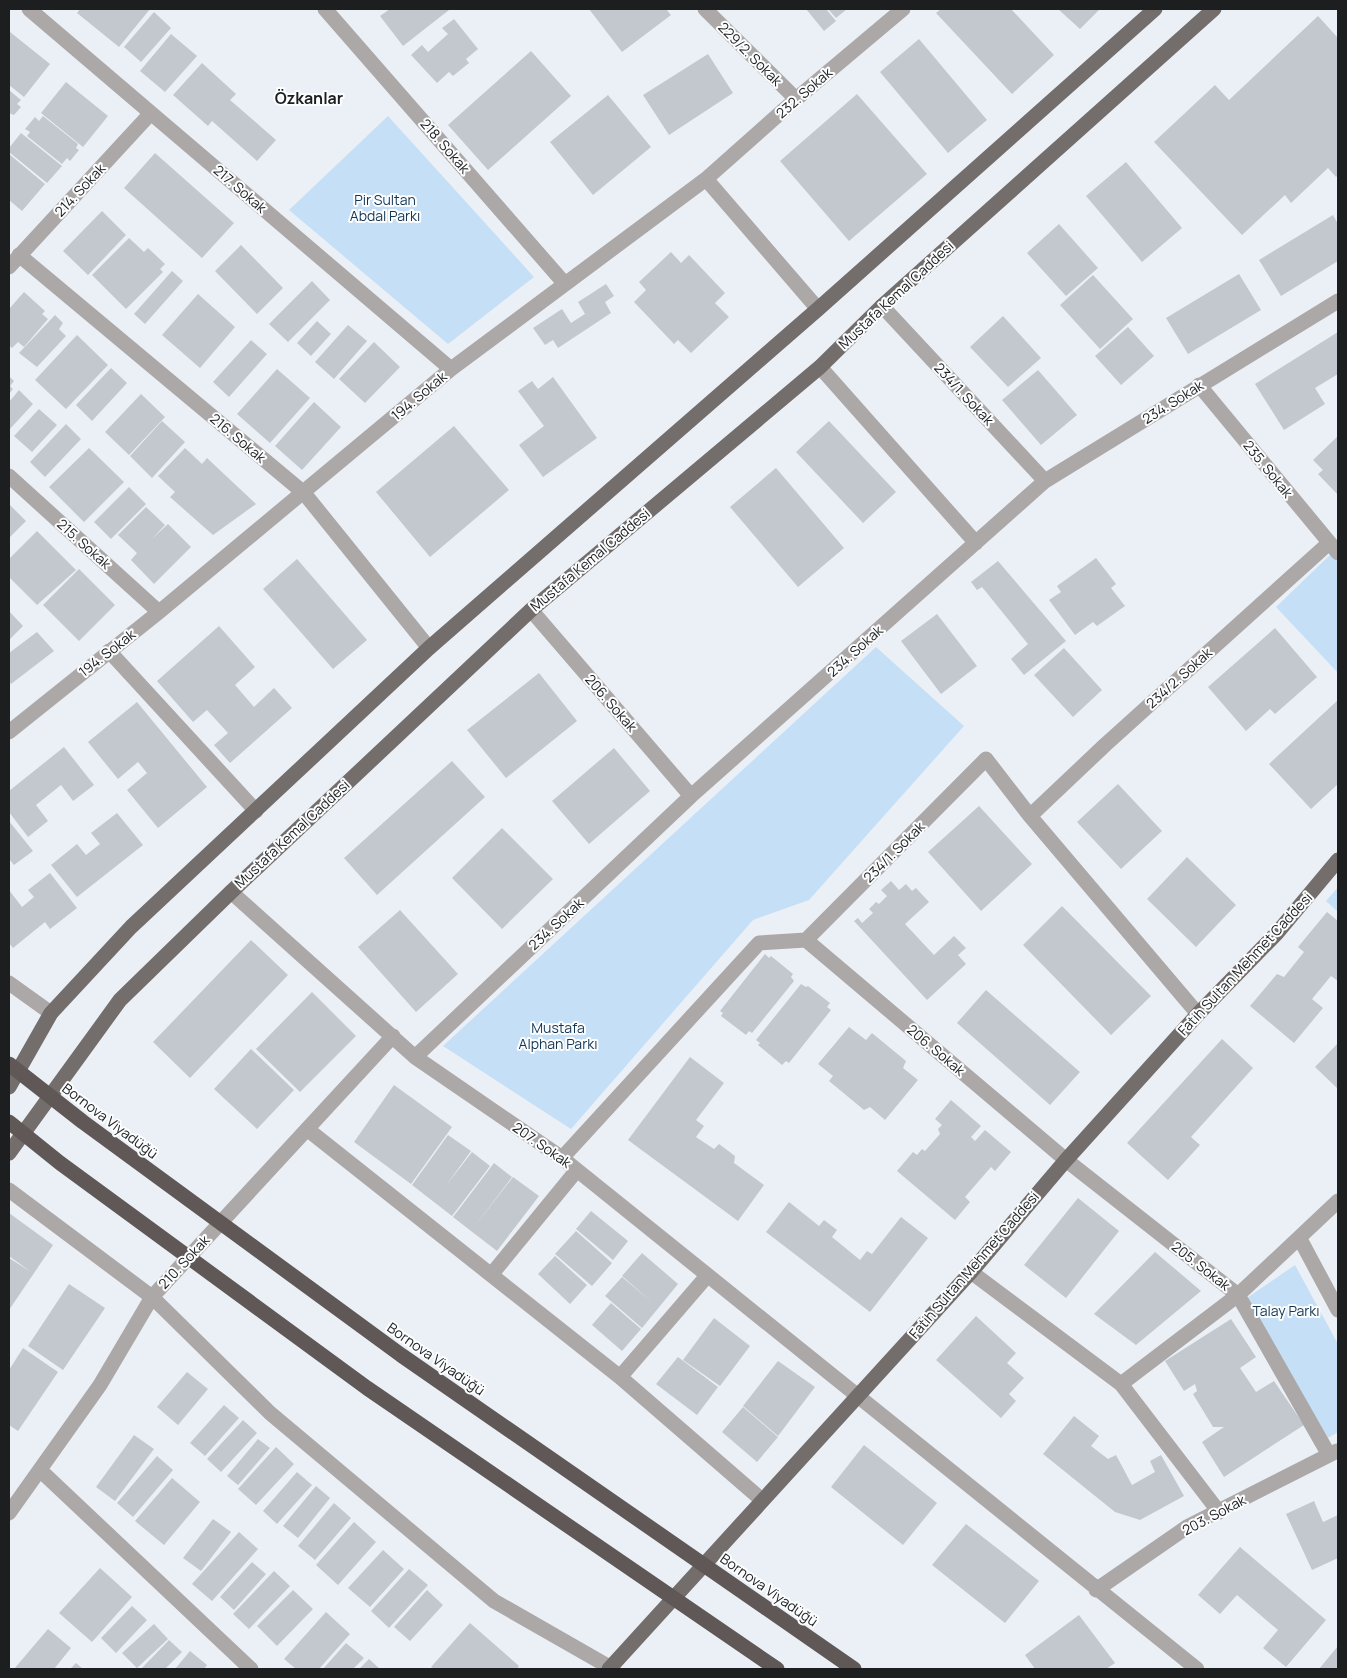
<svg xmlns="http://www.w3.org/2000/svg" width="1347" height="1678" font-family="Manrope,sans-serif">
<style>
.green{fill:#c5dff7}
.building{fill:#c2c8cd}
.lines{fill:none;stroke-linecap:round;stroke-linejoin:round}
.minor{stroke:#aca8a7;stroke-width:15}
.major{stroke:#736d6b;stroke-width:15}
.highway-bridge{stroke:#5f5856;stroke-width:15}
.labels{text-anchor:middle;stroke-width:4;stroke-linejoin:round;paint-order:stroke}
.street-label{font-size:14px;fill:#1c1e20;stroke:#fcfdfe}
.park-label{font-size:14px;fill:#123654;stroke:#fcfdfe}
.quarter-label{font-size:16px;font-weight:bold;fill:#1c1e20;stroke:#fcfdfe}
</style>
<rect width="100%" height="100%" fill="#ebf0f6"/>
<path class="green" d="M388,116l146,161 -86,67 -159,-134z
M1331,554l7,8v111l-62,-66z
M876,647l88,79 -155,174 -56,20 -182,209 -128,-83z
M1338,887v25l-12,-11z
M1295,1265l43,79v88l-10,6 -84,-138z"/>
<path class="building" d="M80,9h70l-31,38 -42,-34z
M390,9h58l1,1 -46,36 -23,-30z
M589,9h77l5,6 -49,37z
M806,9h20l10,12 -12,10z
M828,9h19l-11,9z
M941,9h70l43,46 -42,39 -76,-81z
M1058,9h42l-20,20z
M154,12l17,16 -30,34 -17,-15z
M1318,16l20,22v137l-2,2 -8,-9 -37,35 -6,-8 -43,40 -88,-93 61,-57 14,15z
M454,19l24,30 -12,10 3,4 -16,13 -4,-4 -12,11 -26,-28 11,-10 6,7 20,-18 -6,-6z
M10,32l40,32 -26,33 -15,-12z
M171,34l26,22 -32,36 -25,-21z
M919,39l68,81 -39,33 -68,-81z
M531,51l40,45 -83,74 -40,-45z
M708,54l25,39 -64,42 -26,-40z
M202,63l34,31 -6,6 46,40 -19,21 -45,-40 -4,5 -35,-31z
M66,82l42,34 -25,31 -42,-34z
M9,90l12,10 -4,4 4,3 -7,8 -5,-2z
M857,94l70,80 -78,67 -69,-80z
M608,95l43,52 -58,48 -43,-53z
M43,116l35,28 -2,4 3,2 -9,11 -3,-3 -5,6 -35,-28 3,-4 -5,-3 10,-12 4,4z
M21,133l41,33 -15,17 -38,-31v-4z
M155,153l79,70 -32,35 -78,-70z
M9,154l36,30 -23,27 -13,-11z
M1126,162l56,66 -40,34 -56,-66z
M102,211l24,24 -38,40 -25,-24z
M1333,215l5,9v37l-57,35 -22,-36z
M1059,224l39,44 -32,28 -39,-43z
M129,238l15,14 4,-4 17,16 -5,5 3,3 -37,37 -34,-34z
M241,245l42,43 -26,26 -42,-43z
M671,252l10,11 8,-8 36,38 -10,10 14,14 -38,36 -13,-13 -4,4 -40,-42 12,-12 -7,-8z
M172,271l11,10 -38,43 -11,-10z
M1239,274l22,36 -73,44 -22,-36z
M1093,275l40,44 -33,30 -40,-44z
M312,281l18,19 -42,42 -19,-18z
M606,284l8,12 -9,6 6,11 -53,35 -5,-8 -8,5 -12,-17 29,-19 9,14 14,-9 -7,-12z
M24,292l21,19 -3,3 6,5 -24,28 -6,-5 -6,6 -3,-3v-36z
M198,294l37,33 -35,41 -38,-33z
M55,315l8,8 -4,6 7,7 -29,31 -18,-14z
M1003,316l38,42 -33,29 -38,-40z
M317,321l14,13 -20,22 -14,-13z
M348,325l19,16 -33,38 -19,-17z
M1128,327l26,29 -33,29 -26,-29z
M1338,332v42l-23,14 10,16 -41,26 -29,-46z
M77,335l31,30 -42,44 -31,-29z
M251,340l16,14 -38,43 -16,-15z
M374,342l26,25 -35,36 -26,-24z
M111,368l16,15 -35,38 -16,-16z
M277,369l33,29 -40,45 -33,-29z
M1038,370l39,45 -36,30 -39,-45z
M9,376l5,5 -4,5 3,3 -4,5z
M553,377l44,61 -54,39 -24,-32 25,-19 -26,-35 14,-10 6,8z
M19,390l14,14 -24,26v-28z
M141,394l24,23 -36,38 -24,-23z
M314,402l27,25 -39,43 -27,-24z
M39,409l18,16 -25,27 -18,-16z
M162,421l23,21 -33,36 -22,-22z
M829,421l67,71 -33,31 -67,-71z
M66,424l15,15 -36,38 -15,-15z
M454,426l55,64 -79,67 -54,-65z
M1338,436v59l-20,-21 5,-4 -10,-10z
M89,448l35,34 -40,40 -35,-35z
M185,448l17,16 5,-6 49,46 -43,31 -43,-38 5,-5 -17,-16z
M776,468l68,80 -46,39 -68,-80z
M129,487l17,17 -35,35 -17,-17z
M9,504l17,17 -17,17z
M146,507l19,18 -13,14 16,-15 23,23 -37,37 -23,-24 6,-7 -19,-18z
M37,531l39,39 -39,35 -28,-28v-18z
M1096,558l20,26 -5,4 14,18 -28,20 -4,-4 -18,13 -26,-35 12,-8 -4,-6z
M297,559l70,81 -34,29 -70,-80z
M998,561l68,80 -42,34 -13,-16 17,-15 -46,-57 -5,3 -6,-8z
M79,569l36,36 -36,36 -36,-36z
M9,611l14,15 -14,14z
M937,614l40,52 -36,28 -40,-53z
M219,626l36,41 -20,18 19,22 20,-19 18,20 -62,55 -16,-18 14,-12 -21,-23 -14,12 -36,-41z
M1275,628l42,49 -42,37 -5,-5 -24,22 -38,-44z
M37,632l17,19 -43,33 -2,-3v-28z
M1064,648l38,42 -29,27 -39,-42z
M539,673l38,48 -71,57 -39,-48z
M1338,700v84l-27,25 -42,-45z
M137,702l70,85 -49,41 -31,-38 20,-17 -9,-11 -20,17 -30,-37z
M64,747l30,38 -21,16 -12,-16 -25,20 12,16 -20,16 -19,-25v-21z
M614,748l36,43 -61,53 -37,-43z
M452,761l33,36 -108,98 -33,-37z
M1118,784l44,47 -41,38 -44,-47z
M979,806l53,58 -51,47 -53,-59z
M117,813l26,32 -66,52 -26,-32 26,-21 9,11 14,-11 -9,-11z
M9,821l24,30 -19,14 -5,-6z
M502,828l51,51 -51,50 -50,-51z
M1187,857l49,48 -40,42 -49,-48z
M50,873l27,35 -27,21 -5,-7 -32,26 -4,-5v-53l13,17 12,-10 -6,-7z
M891,881l8,9 7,-6 6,7 4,-3 13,14 -24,22 29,31 20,-19 12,12 -8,7 8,9 -39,36 -73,-79 4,-3 4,5 11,-10 -4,-4 7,-7 3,2 8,-8 -6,-6z
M1062,906l89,90 -40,39 -88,-90z
M400,910l58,64 -42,38 -58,-65z
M1327,912l11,9v60l-7,-5 -19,23 11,9 -29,35 -44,-37 27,-32 7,3 20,-25 -6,-5z
M251,940l37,35 -98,103 -37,-36z
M765,954l4,4 2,-2 22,18 -2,3 3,4 -42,52 -3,-2 -3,4 -25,-19 2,-3 -3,-2z
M801,984l5,3 2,-1 22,17 -3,4 4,3 -42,53 -3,-2 -4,4 -24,-20 2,-2 -4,-3z
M986,990l94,82 -30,33 -93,-82z
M312,992l44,44 -56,56 -44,-43z
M849,1027l17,13 6,-7 34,28 -3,7 15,12 -33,40 -15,-13 -6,3 -35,-29 4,-5 -15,-12z
M1222,1039l31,29 -62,69 9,8 -32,35 -41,-37z
M1338,1043v46l-23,-22z
M251,1049l43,41 -37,39 -43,-40z
M690,1057l34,26 -28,37 8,6 -8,11 18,12 5,-5 16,12 -1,7 30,22 -26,36 -110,-81z
M394,1085l58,42 -41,57 -57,-42z
M951,1100l30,26 -10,11 4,4 10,-11 26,22 -16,19 -4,-4 -26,30 5,5 -15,18 -58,-49 16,-19 4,3 5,-6 3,2 15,-17 -2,-5 4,-4 -7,-6z
M448,1135l23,16 -26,36 27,-35 18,14 -38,50 -40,-31z
M494,1163l18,14 -41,54 -18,-14z
M513,1177l26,19 -42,55 -26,-20z
M1078,1198l41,33 -53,67 -42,-33z
M789,1202l30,24 5,-6 13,10 -5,7 28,23 7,-9 5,3 29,-37 27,21 -58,74 -104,-80z
M591,1211l37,30 -15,19 -37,-31z
M9,1213l44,32 -44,65v-52l22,14 -22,-16z
M576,1231l36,32 -20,23 -37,-32z
M1155,1252l46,39 -65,54 -42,-31z
M642,1253l36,31 -36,44 -37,-32 17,-19 31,26 -31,-27z
M555,1256l32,29 -17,19 -32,-30z
M69,1284l36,24 -42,62 -35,-24z
M611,1303l30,26 -19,22 -30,-26z
M976,1316l40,37 -9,10 17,15 -15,16 7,7 -15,17 -65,-58z
M714,1318l36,28 -30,40 -37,-26z
M1231,1319l25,38 -16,11 16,24 18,-11 30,44 -80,52 -22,-35 22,-15h-11l-20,-33 4,-3 -2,-7 -11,7 -19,-30z
M23,1348l35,24 -40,59 -9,-6v-55z
M678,1357l40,30 -21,28 -41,-31z
M778,1361l37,26 -37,49 -35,-30z
M187,1372l21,17 -30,36 -21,-18z
M224,1405l15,13 -34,38 -15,-13z
M743,1407l35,30 -21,25 -35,-30z
M1074,1416l25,20 -8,10 17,13 8,-4 16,30 23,-13 -5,-11 11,-6 23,41 -44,24 -25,-8 -72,-58z
M243,1420l14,13 -36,39 -14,-13z
M134,1435l20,14 -39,52 -19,-14z
M258,1439l12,9 -32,37 -11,-9z
M864,1445l73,58 -34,42 -72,-58z
M276,1447l18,17 -38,41 -18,-16z
M157,1456l16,14 -40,47 -16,-14z
M297,1472l15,13 -35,39 -14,-13z
M172,1478l28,24 -36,43 -29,-24z
M316,1486l14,12 -32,40 -15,-12z
M1314,1501l9,21 15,-7v43l-26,12 -26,-56z
M334,1503l17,15 -36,42 -17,-14z
M213,1519l18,13 -30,39 -18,-13z
M354,1522l22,20 -38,43 -22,-20z
M966,1524l73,57 -34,42 -73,-58z
M239,1532l19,17 -46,52 -20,-17z
M1240,1547l86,73 -40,47 -23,-19 15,-18 -41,-35 -17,19 -22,-19z
M383,1550l21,19 -34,38 -22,-19z
M252,1562l14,12 -32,36 -14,-13z
M100,1568l32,29 -40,45 -33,-29z
M409,1569l19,16 -39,43 -18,-17z
M274,1571l16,15 -41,43 -16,-15z
M293,1590l20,19 -36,37 -20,-20z
M427,1590l16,15 -33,36 -16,-14z
M132,1606l15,14 -31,33 -15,-15z
M326,1612l24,22 -31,35h-23l-12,-10z
M1079,1615l36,48 -9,6h-71l-10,-14z
M470,1623l49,43 -2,3h-83l-3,-2z
M154,1624l14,15 -31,29 -15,-15z
M48,1629l23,19 -17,21h-40z
M169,1640l13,12 -17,17h-24z
M346,1643l18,15 -11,11h-30z
M1338,1646v23h-19z
M190,1651l17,14 -3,4h-29z
M369,1659l11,10h-21z
M76,1663l7,6h-13z"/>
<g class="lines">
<path class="minor" d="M29,9l422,360
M325,9l240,275
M705,9l91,90
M706,179l90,-80 107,-90
M19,255l285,238 125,155
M9,267l142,-154
M882,306l163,175
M820,367l156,176
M1199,385l139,168
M9,476l150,136
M531,610l160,186
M109,651l147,160
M9,732l150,-120 292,-243 255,-190 112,130
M1030,816l75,-71 224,-202
M231,892l184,165 147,101 635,511
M806,940l260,220 172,135 91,160
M9,983l42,30
M415,1057l276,-261 354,-315 293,-180
M307,1129l313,248 142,123
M562,1158l197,-215 47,-3 180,-181 44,57 168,198
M9,1190l143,107 118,116 224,188 119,68
M1300,1239l38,71
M971,1272l150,112
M491,1275l86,-105
M620,1377l87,-101
M41,1471l210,198
M1219,1512l-98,-128 117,-89 100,-94
M9,1513l91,-128 52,-88 241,-261
M1096,1590l91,-63 150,-76"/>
<path class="major" d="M9,1087l42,-74 80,-86 298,-279 389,-339 337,-300
M9,1153l111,-153 111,-108 300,-282 289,-243 62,-61 332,-297
M609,1669l362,-397 95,-112 132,-146 79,-81 61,-73"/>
<path class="highway-bridge" d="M9,1064l74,58 318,233 453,314
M9,1122l51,41 307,225 410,281"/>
</g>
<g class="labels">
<g class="street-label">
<text transform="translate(750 54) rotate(45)" y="5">229/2. Sokak</text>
<text transform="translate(804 93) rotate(-41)" y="5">232. Sokak</text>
<text transform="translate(445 146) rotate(49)" y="5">218. Sokak</text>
<text transform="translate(240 189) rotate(41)" y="5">217. Sokak</text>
<text transform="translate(80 190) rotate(-47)" y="5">214. Sokak</text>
<text transform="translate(896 295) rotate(-43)" y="5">Mustafa Kemal Caddesi</text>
<text transform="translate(964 394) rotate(47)" y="5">234/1. Sokak</text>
<text transform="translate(419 396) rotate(-40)" y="5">194. Sokak</text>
<text transform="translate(1173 402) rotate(-32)" y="5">234. Sokak</text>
<text transform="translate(238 438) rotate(40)" y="5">216. Sokak</text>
<text transform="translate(1268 469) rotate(51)" y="5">235. Sokak</text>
<text transform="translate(84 544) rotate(42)" y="5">215. Sokak</text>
<text transform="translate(590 560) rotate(-40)" y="5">Mustafa Kemal Caddesi</text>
<text transform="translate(855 651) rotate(-42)" y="5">234. Sokak</text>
<text transform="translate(107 653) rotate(-38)" y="5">194. Sokak</text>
<text transform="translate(1179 678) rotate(-42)" y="5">234/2. Sokak</text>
<text transform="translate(611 703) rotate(49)" y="5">206. Sokak</text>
<text transform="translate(292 834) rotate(-43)" y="5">Mustafa Kemal Caddesi</text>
<text transform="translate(894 852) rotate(-45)" y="5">234/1. Sokak</text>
<text transform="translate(556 924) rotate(-43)" y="5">234. Sokak</text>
<text transform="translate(1245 964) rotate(-47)" y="5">Fatih Sultan Mehmet Caddesi</text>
<text transform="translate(936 1050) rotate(40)" y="5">206. Sokak</text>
<text transform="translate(110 1121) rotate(37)" y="5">Bornova Viyadüğü</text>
<text transform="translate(542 1145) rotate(35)" y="5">207. Sokak</text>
<text transform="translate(184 1262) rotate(-47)" y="5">210. Sokak</text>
<text transform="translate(974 1265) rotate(-49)" y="5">Fatih Sultan Mehmet Caddesi</text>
<text transform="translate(1201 1266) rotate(38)" y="5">205. Sokak</text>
<text transform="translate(436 1359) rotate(35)" y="5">Bornova Viyadüğü</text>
<text transform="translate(1214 1515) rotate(-28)" y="5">203. Sokak</text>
<text transform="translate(769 1590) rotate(35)" y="5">Bornova Viyadüğü</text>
</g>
<g class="park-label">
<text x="385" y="205">Pir Sultan<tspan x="385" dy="16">Abdal Parkı</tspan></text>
<text x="558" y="1033">Mustafa<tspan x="558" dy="16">Alphan Parkı</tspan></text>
<text x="1286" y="1316">Talay Parkı</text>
</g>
<g class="quarter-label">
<text x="309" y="104">Özkanlar</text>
</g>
</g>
<rect width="1347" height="1678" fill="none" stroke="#1c1e20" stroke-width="20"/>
</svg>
